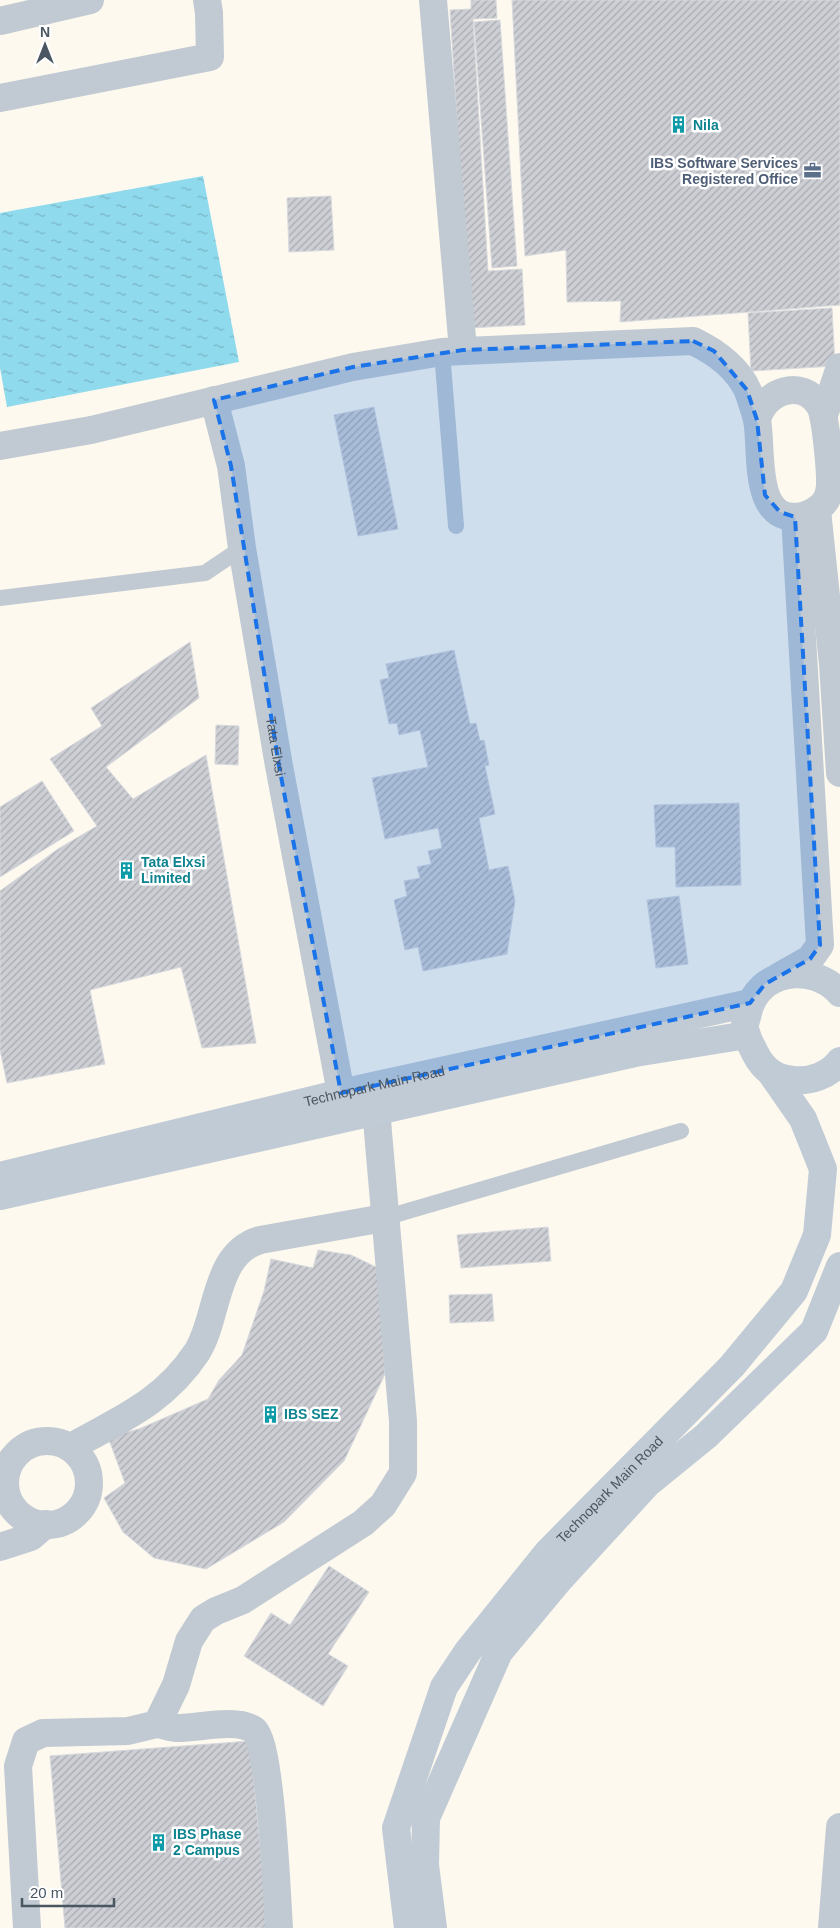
<svg xmlns="http://www.w3.org/2000/svg" width="840" height="1928" font-family="Helvetica,sans-serif">
<style>
.commercial{fill:#fdf9ef}
.water{fill:url(#water-ripples)}
.building{fill:url(#building-hatch);stroke:#d7d9de}
.lines{fill:none;stroke-linecap:round;stroke-linejoin:round}
.lane{stroke:#c1cad2;stroke-width:16}
.street{stroke:#c1cad2;stroke-width:28}
.secondary{stroke:#c1cbd6;stroke-width:28}
.marked{fill:#1a73e8;fill-opacity:0.2;stroke:#1a73e8;stroke-width:4;stroke-dasharray:10 6;stroke-linejoin:round}
.labels{text-anchor:middle;stroke-width:5;stroke-linejoin:round;paint-order:stroke}
.culture-label{font-size:14px;font-weight:bold;fill:#0d838f;stroke:#fff;text-anchor:start}
.service-label{font-size:14px;font-weight:bold;fill:#4e5e75;stroke:#fff;text-anchor:end}
.street-label{font-size:14px;fill:#4a5661;stroke:#fff}
</style>
<defs>
<pattern id="water-ripples" width="26" height="14" patternUnits="userSpaceOnUse" patternTransform="scale(1.25)"><rect width="26" height="14" fill="#90daee"/><path d="M2 4q2-2 4 0t4 0M15 11q2-2 4 0t4 0" fill="none" stroke="#78b4c4"/></pattern>
<pattern id="building-hatch" width="6" height="6" patternUnits="userSpaceOnUse" patternTransform="scale(1.25)"><rect width="6" height="6" fill="#cdcfd5"/><path d="M-1 1l2-2M0 6l6-6M5 7l2-2" fill="none" stroke="#a8abb0"/></pattern>
</defs>
<rect width="100%" height="100%" fill="#f5f3f3"/>
<path class="commercial" d="M0,0h840v1928h-840z"/>
<path class="water" d="M203,176l36,186 -232,45 -7,-39v-155z"/>
<path class="building" d="M471,0h25l1,18 -24,1 15,252 34,-2 3,56 -55,3 -20,-318 21,-1z
M512,0h328v305l-220,17 1,-21 -54,1 -1,-52 -41,6z
M500,20l17,246 -25,2 -18,-246z
M331,196l3,54 -45,2 -2,-54z
M832,308l3,58 -84,5 -3,-58z
M374,407l24,122 -40,7 -24,-121z
M190,642l9,56 -93,69 27,32 73,-44 50,288 -54,5 -21,-81 -91,23 15,74 -98,19 -7,-33v-159l58,-42 39,-23 -47,-67 52,-33 -11,-18z
M454,650l16,74 6,-1 4,18 4,-1 5,25 -4,1 10,48 -16,4 10,52 19,-4 7,35 -8,53 -84,17 -5,-24 -13,3 -11,-50 13,-4 -3,-15 16,-3 -3,-11 14,-3 -3,-13 14,-3 -4,-20 -53,11 -13,-61 56,-11 -8,-37 -21,5 -2,-12 -8,1 -9,-44 9,-2 -3,-14z
M216,725l23,1 -1,39 -23,-1z
M42,781l32,50 -74,46v-70z
M739,803l2,82 -65,2 -1,-40h-19l-2,-42z
M679,896l9,68 -32,4 -9,-68z
M548,1227l3,34 -90,7 -4,-33z
M318,1250l33,5 27,13 7,106 -41,87 -60,61 -78,47 -52,-11 -31,-26 -19,-34 21,-15 -17,-46 31,-8 69,-30 11,-19 23,-25 22,-64 7,-32 42,9z
M492,1294l2,27 -44,2 -1,-28z
M329,1566l40,26 -41,62 20,12 -25,40 -79,-50 27,-43 19,12z
M250,1741l18,187h-203l-15,-172z"/>
<g class="lines">
<path class="lane" d="M442,352l14,174
M0,598l205,-25 37,-25
M384,1218l297,-87"/>
<g class="street">
<path d="M433,0l30,350"/>
<path d="M0,21l90,-21"/>
<path d="M0,98l210,-41 -1,-44 -2,-13"/>
<path id="s1" d="M214,400l17,66 11,82 37,218 62,327"/>
<path d="M824,415l16,-48"/>
<path d="M0,446l91,-16 262,-63 89,-15 251,-11c23,11 44,26 55,50 3,9 7,20 9,29 6,30 -6,105 45,96 12,-2 25,-12 27,-24 3,-11 -3,-76 -9,-86 -18,-29 -56,-15 -63,14"/>
<path d="M817,510l16,154 7,109"/>
<path d="M780,976l30,-17 10,-14 -25,-428"/>
<circle cx="47" cy="1483" r="42"/>
<path d="M71,1447c50,-28 93,-45 126,-95 22,-35 16,-98 63,-112l124,-22"/>
<path d="M0,1547l31,-10 15,-13"/>
<path d="M157,1724c7,1 15,4 22,4 20,0 58,-10 75,2 17,12 23,169 25,198"/>
<path d="M27,1928l-9,-162 8,-25 17,-8 85,-2 29,-7 19,-39 13,-44 14,-22 13,-8 27,-11 120,-77 20,-18 20,-32v-52l-27,-312"/>
<path d="M832,1928l8,-101"/>
</g>
<g class="secondary">
<path d="M840,993c-28,-31 -83,-23 -92,20 -1,5 -4,11 -3,15 0,8 7,18 10,25 8,16 19,25 38,27 17,2 37,-5 47,-19"/>
<path id="s2" d="M0,1176l341,-83 409,-90"/>
<path d="M0,1196l635,-143 112,-18"/>
<path id="s3" d="M408,1928l-12,-100 48,-141 24,-36 80,-99 184,-186 62,-75 23,-56 6,-66 -20,-50 -32,-46"/>
<path d="M433,1928l-8,-63 1,-47 73,-166 60,-72 88,-96 59,-48 108,-105 26,-65"/>
</g>
</g>
<path class="marked" d="M693,341l21,10 33,39 10,30 8,75 15,17 15,5 25,428 -10,14 -45,25 -15,19 -409,90 -62,-327 -48,-300 -17,-66 139,-33 110,-17z"/>
<defs>
<symbol id="building-bare" viewBox="-9 -9 18 18"><path d="M-4-6H4V6H1V3H-1V6H-4ZM-2.5-4.3h1.7v1.8h-1.7ZM.8-4.3h1.7v1.8H.8ZM-2.5-1h1.7V.8h-1.7ZM.8-1h1.7V.8H.8Z" fill="#0f9aa8" stroke="#fff" stroke-width="2.5" paint-order="stroke"/></symbol>
<symbol id="office-bare" viewBox="-9 -9 18 18"><path d="M-6-3h4V-5.5h4V-3h4V5H-6ZM-1-4.5V-3h2v-1.5ZM-6 0V1H6V0Z" fill="#5c6f8a" stroke="#fff" stroke-width="2.5" paint-order="stroke"/></symbol>
</defs>
<g fill-rule="evenodd">
<use href="#building-bare" x="666" y="112" width="25" height="25"/>
<use href="#office-bare" x="800" y="158" width="25" height="25"/>
<use href="#building-bare" x="114" y="858" width="25" height="25"/>
<use href="#building-bare" x="258" y="1402" width="25" height="25"/>
<use href="#building-bare" x="146" y="1830" width="25" height="25"/>
</g>
<g class="labels">
<g class="culture-label">
<text x="693" y="130">Nila</text>
<text x="141" y="867">Tata Elxsi<tspan x="141" dy="16">Limited</tspan></text>
<text x="284" y="1419">IBS SEZ</text>
<text x="173" y="1839">IBS Phase<tspan x="173" dy="16">2 Campus</tspan></text>
</g>
<g class="service-label">
<text x="798" y="168">IBS Software Services<tspan x="798" dy="16">Registered Office</tspan></text>
</g>
<g class="street-label">
<text dy="5" stroke="none"><textPath href="#s1" startOffset="352">Tata Elxsi</textPath></text>
<text dy="5" stroke="none"><textPath href="#s2" startOffset="385">Technopark Main Road</textPath></text>
<text dy="5" stroke="none"><textPath href="#s3" startOffset="508">Technopark Main Road</textPath></text>
</g>
</g>
<g transform="translate(45 45)" stroke="#ffffff" stroke-width="4" paint-order="stroke">
<path d="M0-4L9 19L0 12L-9 19Z" fill="#4a5661"/>
<text y="-8" font-size="14" font-weight="bold" text-anchor="middle" fill="#4a5661">N</text>
</g>
<path d="M22 1898v8h92v-8" fill="none" stroke="#4a5661" stroke-width="2.5"/>
<text x="30" y="1898" font-size="15" fill="#4a5661" stroke="#ffffff" stroke-width="4" paint-order="stroke">20 m</text>
</svg>
